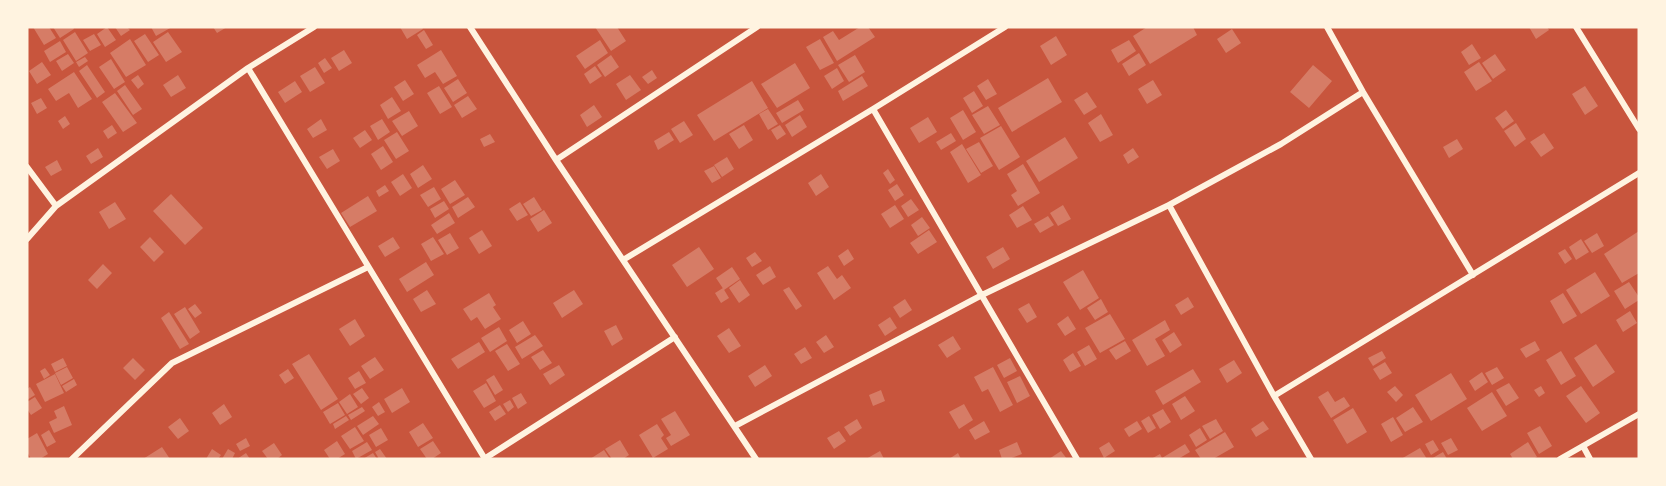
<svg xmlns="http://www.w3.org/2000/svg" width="1666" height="486" font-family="Spectral,serif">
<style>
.building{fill:#d67c66}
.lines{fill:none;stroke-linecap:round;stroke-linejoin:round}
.minor{stroke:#fff3e0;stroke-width:6}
</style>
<rect width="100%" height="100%" fill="#c8553d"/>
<path class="building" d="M33,27h16l7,11 -12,7z
M53,27h20l1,2 -14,9z
M107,27l9,13 -11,7 -8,-13z
M115,27h12l3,3 -9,6z
M151,27h21l-16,9z
M213,27h14l-10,6z
M400,27h22l1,2 -16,10z
M595,27h22l9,14 -15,10z
M860,27h8l7,10 -38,24 -14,-24 10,-6 6,9z
M1147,27h46l4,8 -47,29 -17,-28z
M1529,27h18l2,3 -13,9z
M1232,29l9,14 -15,10 -9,-14z
M424,30l9,15 -7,4 -9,-14z
M75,32l13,21 -12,8 -13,-21z
M168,32l14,20 -16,10 -13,-20z
M94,34l7,11 -11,6 -7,-11z
M145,34l14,21 -11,7 -14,-21z
M1056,36l11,19 -16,10 -11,-19z
M130,39l16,26 -20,12 -16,-24z
M820,39l14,24 -14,7 -14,-23z
M600,40l8,13 -23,16 -9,-13z
M1129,40l7,11 -18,12 -7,-13z
M60,41l6,11 -16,10 -6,-11z
M1472,44l9,14 -12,7 -8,-13z
M344,50l8,13 -13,8 -8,-13z
M441,50l16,26 -14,8 -8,-12 -10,6 -8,-13z
M1139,53l7,12 -17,11 -7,-12z
M68,54l6,9 -12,8 -6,-10z
M1495,54l11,16 -13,9 -11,-16z
M611,55l8,12 -14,10 -8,-12z
M855,55l10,17 -16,10 -11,-17z
M85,57l3,4 -9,6 -3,-5z
M325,58l7,10 -8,5 -6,-10z
M111,59l14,23 -11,7 -15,-22z
M42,62l9,13 -14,9 -8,-13z
M1479,62l13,19 -16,10 -12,-19z
M795,63l15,25 -33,20 -16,-24z
M87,65l18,27 -8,6 -18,-27z
M1313,65l19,16 -23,27 -19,-16z
M595,66l7,10 -12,8 -6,-10z
M315,67l10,16 -15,9 -10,-16z
M837,68l7,13 -12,8 -8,-13z
M652,70l5,8 -9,6 -6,-7z
M74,72l18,27 -14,9 -9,-15 -13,8 -8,-12z
M138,75l6,9 -6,5 -7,-9z
M178,75l8,13 -15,9 -8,-12z
M630,75l11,15 -15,10 -10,-16z
M862,76l6,10 -25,15 -5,-10z
M1048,78l14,24 -50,30 -14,-24z
M458,79l9,14 -14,9 -9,-14z
M988,79l9,15 -11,6 -9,-14z
M405,80l9,14 -11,7 -9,-14z
M1153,80l9,15 -15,9 -9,-15z
M295,81l7,11 -17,11 -7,-11z
M752,81l16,27 -54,33 -17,-26z
M125,85l17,24 -9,6 -16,-24z
M439,86l13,21 -12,7 -13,-21z
M1585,86l13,20 -13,9 -13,-21z
M974,91l9,15 -11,7 -9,-15z
M1087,92l10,15 -13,8 -10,-15z
M115,93l22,30 -14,9 -21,-30z
M468,96l9,13 -15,9 -8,-13z
M392,97l9,14 -13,8 -8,-14z
M41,98l6,10 -10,6 -6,-11z
M798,100l6,10 -22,13 -6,-10z
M594,105l8,12 -15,10 -7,-12z
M988,106l12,19 -16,9 -12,-19z
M768,109l10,15 -10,6 -9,-16z
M963,110l13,22 -13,8 -13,-22z
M1506,110l8,11 -11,8 -8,-11z
M409,111l9,15 -16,10 -10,-15z
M1101,114l12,21 -13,7 -12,-19z
M800,115l7,12 -15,10 -7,-12z
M65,116l5,8 -7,5 -5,-8z
M928,117l9,15 -18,11 -9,-15z
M321,119l6,11 -14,8 -6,-9z
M382,119l8,13 -12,8 -8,-14z
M684,121l9,14 -13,8 -9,-14z
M1516,123l10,16 -11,8 -11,-16z
M112,125l5,8 -9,6 -5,-8z
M744,125l9,15 -14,9 -10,-15z
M780,125l6,9 -9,6 -6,-10z
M1001,126l19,31 -21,13 -19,-32z
M365,130l7,10 -12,8 -7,-10z
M397,132l12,19 -13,8 -12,-19z
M669,132l5,8 -16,10 -4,-9z
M951,133l5,8 -15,9 -5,-8z
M1544,133l10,15 -13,9 -11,-15z
M490,134l5,8 -11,5 -4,-8z
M1065,137l13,21 -39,24 -13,-21z
M1457,139l6,10 -14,9 -6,-11z
M979,142l14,24 -12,7 -15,-24z
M962,144l19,31 -13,8 -18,-31z
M383,146l10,16 -12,8 -10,-16z
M98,148l5,9 -12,7 -5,-8z
M1133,148l6,9 -11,7 -5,-9z
M333,149l7,12 -13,8 -8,-12z
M727,157l7,12 -12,8 -8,-12z
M57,160l5,10 -11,6 -6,-9z
M1023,164l17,29 -22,13 -7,-11 6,-4 -10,-17z
M423,165l9,14 -14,9 -8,-14z
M714,166l7,12 -9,5 -8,-12z
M888,169l7,11 -5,4 -7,-11z
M403,174l9,14 -12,8 -9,-14z
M821,174l8,13 -13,9 -8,-13z
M455,180l10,15 -15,9 -9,-15z
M897,184l7,11 -9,6 -7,-11z
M385,185l4,6 -10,6 -3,-6z
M434,187l7,12 -13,8 -8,-12z
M171,194l32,34 -18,17 -32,-34z
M368,196l9,15 -27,16 -9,-14z
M468,197l7,10 -17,11 -6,-11z
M534,197l8,13 -11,6 -8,-12z
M911,199l8,11 -11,7 -7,-11z
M444,201l5,8 -14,9 -5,-9z
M115,202l11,17 -17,10 -10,-17z
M520,202l8,13 -11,6 -8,-12z
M895,205l9,14 -14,9 -9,-14z
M1063,205l8,14 -13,7 -8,-13z
M1023,206l9,14 -15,8 -8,-13z
M544,210l8,13 -14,9 -8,-13z
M449,213l6,10 -18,11 -6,-9z
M1048,216l6,9 -14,8 -6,-9z
M922,217l8,11 -12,8 -7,-11z
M482,230l10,16 -13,8 -10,-16z
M929,230l8,12 -19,12 -8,-11z
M1639,231v42l-17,10 -18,-29z
M450,233l9,15 -12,7 -9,-15z
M1597,233l7,13 -12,7 -8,-12z
M150,237l14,15 -10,10 -14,-15z
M393,237l7,11 -15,9 -7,-11z
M433,237l11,17 -13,7 -10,-17z
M1581,239l8,13 -13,8 -7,-13z
M699,247l15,22 -27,18 -15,-22z
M1003,247l7,12 -17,10 -7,-12z
M848,249l6,10 -10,7 -6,-10z
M1565,249l7,10 -7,5 -7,-11z
M755,252l7,9 -10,6 -6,-9z
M426,262l8,13 -27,17 -8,-13z
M103,264l9,9 -15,16 -9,-9z
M770,266l6,11 -13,8 -7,-10z
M828,266l9,13 5,-4 9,13 -17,12 -17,-27z
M732,267l8,12 -16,11 -8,-12z
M1083,270l16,28 -19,12 -17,-28z
M1595,272l15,24 -29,18 -15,-24z
M740,280l10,15 -11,8 -10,-15z
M1629,282l10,15v3l-14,9 -11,-18z
M789,287l13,19 -6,4 -13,-20z
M723,288l6,10 -8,5 -6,-10z
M427,290l9,14 -15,8 -8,-13z
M574,290l9,14 -21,14 -9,-15z
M489,293l7,12 -3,2 8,12 -16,10 -8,-12 -6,4 -8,-12z
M1563,293l14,23 -14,8 -13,-23z
M1188,297l6,10 -13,8 -6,-10z
M905,299l7,11 -12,8 -7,-11z
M1101,299l7,13 -13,8 -8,-12z
M1029,303l8,14 -10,6 -9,-14z
M195,304l7,9 -7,5 -7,-9z
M185,307l15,25 -10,7 -16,-25z
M1630,311l7,12 -14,9 -7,-12z
M169,312l20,32 -9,5 -19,-31z
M1110,314l15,25 -25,14 -15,-25z
M1068,316l8,13 -11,7 -8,-12z
M890,317l7,11 -12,8 -7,-11z
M355,319l10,17 -15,10 -11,-17z
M1165,320l5,10 -15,9 10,17 -18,10 -15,-26z
M523,321l8,13 -14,9 -8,-13z
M616,325l7,14 -11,7 -8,-15z
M499,327l8,14 -17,11 -9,-14z
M729,328l12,18 -12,7 -12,-17z
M1174,332l8,13 -12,8 -8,-13z
M535,335l8,11 -21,13 -7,-12z
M826,335l8,12 -10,6 -8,-11z
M953,336l8,13 -14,9 -9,-13z
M1125,341l6,10 -15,9 -7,-10z
M1535,341l5,9 -14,8 -6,-9z
M479,342l6,10 -27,17 -7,-10z
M507,344l13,20 -12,7 -13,-20z
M1596,344l19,28 -22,15 -19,-29z
M1089,345l8,14 -12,7 -8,-14z
M805,347l7,11 -11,6 -7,-10z
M543,350l9,13 -12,7 -9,-13z
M1382,351l4,7 -13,8 -5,-8z
M1561,351l15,25 -15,9 -15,-25z
M1073,353l8,13 -11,6 -7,-12z
M309,354l29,45 -17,11 -29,-46z
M375,357l9,13 -14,9 -9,-13z
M63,358l4,8 -12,6 -4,-8z
M133,358l12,12 -10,10 -12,-12z
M1010,358l7,13 -13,7 -7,-13z
M1234,360l8,13 -15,10 -8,-14z
M1385,362l7,11 -12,7 -7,-11z
M559,365l6,10 -15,10 -7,-11z
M765,365l7,11 -17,11 -7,-11z
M67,367l6,11 -12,7 -6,-12z
M993,367l20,38 -13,7 -12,-23 -6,3 -8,-15z
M1497,367l7,11 -12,7 -7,-12z
M45,368l5,7 -6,4 -4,-8z
M288,369l6,9 -9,6 -6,-9z
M1193,369l8,13 -38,23 -8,-14z
M359,371l7,12 -11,6 -7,-11z
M1482,372l6,10 -13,9 -6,-10z
M1451,373l16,26 -36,22 -16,-26z
M55,374l9,19 -19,9 -9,-18z
M494,375l9,15 -8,5 -9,-15z
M1020,376l10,20 -13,7 -10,-21z
M74,379l3,6 -11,7 -4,-6z
M486,383l10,18 -12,7 -11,-17z
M1509,383l10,15 -13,8 -10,-16z
M1395,386l8,9 -7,7 -9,-10z
M1541,386l4,7 -6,4 -5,-7z
M1581,386l19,27 -14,10 -20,-27z
M30,387l5,8 -8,5v-11z
M362,388l7,10 -8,6 -8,-10z
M402,388l8,14 -18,11 -8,-14z
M881,390l4,11 -12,5 -4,-11z
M1328,391l7,11 9,-5 6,9 -19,12 -13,-21z
M1492,392l15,24 -25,15 -15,-23z
M521,393l6,10 -9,6 -6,-11z
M350,394l8,13 -11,7 -8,-12z
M1185,396l10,15 -14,9 -9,-16z
M35,397l7,11 -11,7 -4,-6v-7z
M510,400l4,7 -6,5 -5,-8z
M379,402l6,10 -7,4 -6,-9z
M338,403l7,12 -15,9 -7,-12z
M224,404l8,13 -12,8 -8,-12z
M964,404l9,16 -14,9 -10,-17z
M500,405l6,9 -11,7 -6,-9z
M64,406l8,19 -18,8 -5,-11 8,-4 -3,-7z
M362,407l3,4 -14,9 -3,-5z
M1413,407l10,15 -18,10 -9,-14z
M1353,408l14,24 -20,12 -14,-24z
M1163,409l8,13 -11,7 -8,-14z
M675,411l15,24 -19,11 -5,-8 5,-3 -10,-16z
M346,416l3,4 -14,9 -2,-5z
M373,416l6,8 -16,11 -6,-9z
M1149,416l7,12 -8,5 -7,-12z
M1393,417l10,18 -12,7 -10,-18z
M180,418l9,13 -11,8 -10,-12z
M857,419l5,9 -12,8 -6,-9z
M1216,419l7,12 -13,8 -8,-13z
M984,421l6,11 -15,8 -6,-10z
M1137,421l5,8 -13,8 -5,-8z
M1263,421l6,8 -13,8 -5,-8z
M423,423l10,15 -15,9 -9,-15z
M657,424l7,11 -3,3 7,11 -15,9 -14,-23z
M1540,426l12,20 -13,8 -12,-21z
M355,427l9,14 -14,8 -9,-13z
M381,428l7,12 -12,7 -7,-12z
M1200,428l7,12 -11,7 -7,-12z
M49,430l7,12 -9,5 -6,-12z
M839,431l7,10 -12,8 -7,-11z
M1225,432l9,15 -21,12h-12l-6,-9z
M37,433l11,21 -8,5h-9l-4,-7v-13z
M246,438l4,8 -10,5 -4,-7z
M1451,438l7,12 -10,5 -7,-12z
M620,440l9,15 -6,4h-11l-7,-10z
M1433,440l6,10 -8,5 -6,-11z
M337,441l8,13 -8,5h-7l-6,-9z
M433,441l8,12 -9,6h-5l-7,-10z
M367,442l5,8 -16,9 -4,-8z
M1017,442l5,12 -13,5h-7l-3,-9z
M1109,442l6,9 -11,7 -5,-10z
M1528,442l9,15 -4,2h-20l-3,-5z
M274,443l8,12 -5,4h-9l-6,-8z
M1185,444l5,8 -12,7h-27l9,-5 2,4z
M162,447l8,12h-27z
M1420,448l7,11h-26z
M212,449l9,6 -3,4h-12z
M228,449l7,4 -3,6h-10z
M380,449l7,10h-8l-4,-7z
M604,450l6,9h-20z
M880,451l4,8h-18z
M1061,451l6,8h-18z
M1443,452l4,7h-16z
M246,453l4,6h-13z
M373,453l4,6h-14z
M958,453l3,6h-12z"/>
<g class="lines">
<path class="minor" d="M470,27l86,133 200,299
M1327,27l36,65 110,183
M1576,27l63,102
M248,68l237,391
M873,109l204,350
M556,160l201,-133
M27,167l29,39
M1169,205l105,191 37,63
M27,239l29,-33 192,-138 66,-41
M623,260l250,-151 132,-82
M1274,396l365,-223
M735,426l247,-131 187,-90 112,-61 82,-52
M1583,446l7,13
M72,459l100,-96 196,-96
M484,459l191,-122
M1560,459l79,-45"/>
</g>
<rect width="1666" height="486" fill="none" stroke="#fff3e0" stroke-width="57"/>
</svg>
